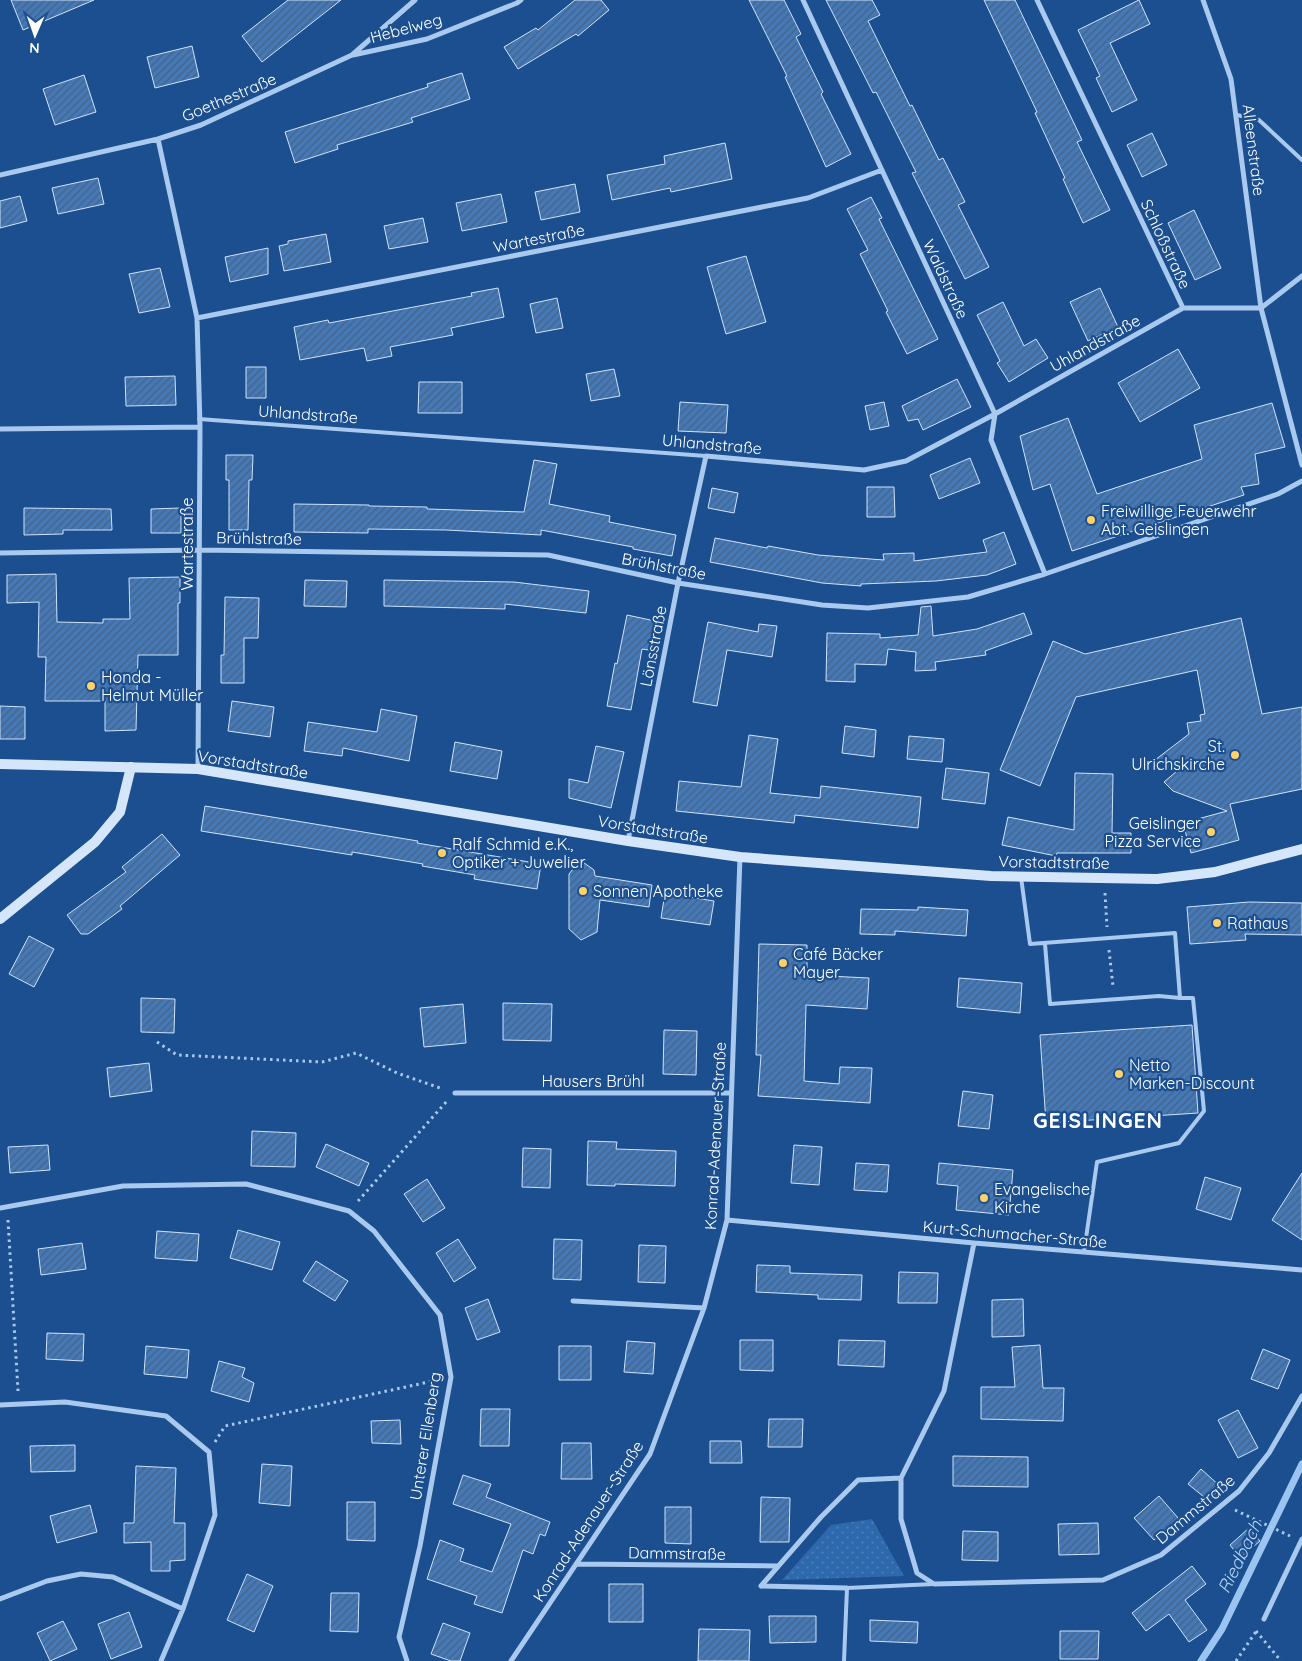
<svg xmlns="http://www.w3.org/2000/svg" width="1302" height="1661" font-family="Quicksand,sans-serif">
<style>
.green{fill:url(#green-dots)}
.lines{fill:none;stroke-linecap:round;stroke-linejoin:round}
.stream{stroke:#9cc4f0;stroke-width:7}
.building{fill:url(#building-hatch);stroke:#cfe3fa}
.path{stroke:#a9c9ee;stroke-width:3;stroke-dasharray:2.5 4;stroke-linecap:butt}
.lane{stroke:#a9c9ee;stroke-width:4}
.street{stroke:#a9c9ee;stroke-width:5}
.secondary{stroke:#d6e6fa;stroke-width:10}
.poi-dot{fill:#ffd166;stroke:#1b4f8f;stroke-width:2}
.labels{text-anchor:middle;stroke-width:4.5;stroke-linejoin:round;paint-order:stroke}
.street-label{font-size:16px;fill:#fff;stroke:#1b4f8f}
.poi-label{font-size:16px;fill:#fff;stroke:#1b4f8f;text-anchor:start}
.water-label{font-size:18px;font-style:italic;fill:#b5d3f5;stroke:#1b4f8f}
.district-label{font-size:21px;font-weight:bold;letter-spacing:1px;fill:#fff;stroke:#1b4f8f}
</style>
<defs>
<pattern id="green-dots" width="8" height="8" patternUnits="userSpaceOnUse" patternTransform="scale(1.25)"><rect width="8" height="8" fill="#2e69ad"/><path d="M2 2h.1M6 6h.1" fill="none" stroke="#4d80b9" stroke-width="1.8" stroke-linecap="round"/></pattern>
<pattern id="building-hatch" width="6" height="6" patternUnits="userSpaceOnUse" patternTransform="scale(1.25)"><rect width="6" height="6" fill="#4478b7"/><path d="M-1 1l2-2M0 6l6-6M5 7l2-2" fill="none" stroke="#486282"/></pattern>
</defs>
<rect width="100%" height="100%" fill="#1b4f8f"/>
<path class="green" d="M872,1519l32,57 -122,4 49,-55z"/>
<g class="lines">
<path class="stream" d="M1201,1661l21,-32 80,-165"/>
</g>
<path class="building" d="M11,0h83l-71,30z
M288,0h53l-79,62 -20,-26z
M575,0h26l8,10 -31,26 -2,-2 -58,35 -14,-22 32,-19 2,2z
M749,0h35l17,34 -5,3 27,55 -2,2 30,60 -25,13 -41,-90 2,-1z
M826,0h46l8,15 -12,6 42,85 2,-1 27,55 4,-2 22,44 -7,3 31,62 -24,12 -53,-106 4,-1 -40,-80 -3,1z
M984,0h31l67,140 -5,2 33,68 -27,13 -20,-44 2,-1 -30,-65 2,-1z
M1139,0l11,24 -40,19 27,57 -25,12 -16,-34 4,-2 -22,-46z
M192,46l7,31 -44,11 -8,-31z
M462,73l8,26 -59,19 2,4 -76,23 1,4 -43,14 -10,-31 143,-45 -1,-3z
M84,75l12,37 -41,13 -12,-36z
M1152,133l15,32 -25,12 -15,-32z
M725,143l7,36 -61,13 -1,-4 -58,12 -5,-25 58,-11 -1,-8z
M98,178l6,26 -46,10 -6,-26z
M575,184l5,28 -39,8 -6,-28z
M501,194l6,28 -45,9 -6,-28z
M20,196l7,25 -27,7v-27z
M871,197l11,21 -3,1 59,120 -31,15 -21,-42 2,-1 -28,-57 8,-4 -21,-41z
M1194,210l27,58 -26,12 -27,-57z
M423,218l5,24 -39,7 -5,-23z
M326,234l5,28 -47,9 -5,-25 9,-2v-3z
M268,248v26l-38,8 -5,-25z
M746,256l20,66 -40,12 -19,-67z
M160,268l10,39 -31,6 -10,-39z
M498,288l6,29 -53,11 2,7 -63,12 2,9 -25,5 -3,-13 -64,12 -6,-33 34,-7 1,3 143,-27 -1,-3z
M1100,288l18,39 -30,14 -18,-39z
M557,298l6,30 -27,5 -6,-29z
M1003,302l21,44 12,-7 12,19 -39,24 -12,-19 3,-2 -23,-46z
M1178,349l22,39 -60,34 -22,-39z
M246,367h20v31h-20z
M614,369l6,27 -29,5 -5,-27z
M175,376l1,29 -50,1 -1,-29z
M957,379l14,28 -48,23 -5,-11 -10,2 -6,-15z
M419,382h43v31h-44z
M680,402l48,3 -2,28 -48,-2z
M884,402l5,24 -19,4 -5,-24z
M1272,403l13,44 -30,7 4,30 -18,3 3,8 -172,56 -22,-67 -17,6 -13,-54 48,-18 29,76 105,-35 -8,-34z
M226,455h27l-1,25h-3l-1,50h-19v-50h-3z
M970,458l10,25 -41,16 -9,-24z
M534,460l23,4 -8,40 61,12 -1,6 67,13 -4,21 -39,-7v-2l-92,-17v5l-95,-5 -78,-1v4l-74,-1v-28l75,1v1l58,1v2l97,3z
M867,487h27l1,30h-28z
M712,488l26,5 -4,20 -26,-5z
M24,508l87,1 1,21h-49v4l-39,1z
M181,508v25h-30v-24z
M1004,532l12,32 -29,11 -51,6 -75,3v2l-39,-3 -112,-21 5,-24 52,10 1,-2 50,9 66,5 -1,-6 31,-1v8l73,-9 -4,-12z
M56,574l1,48 46,1v-4h27l-1,-41 51,-1v26h-2v52h-40l-2,75 -31,1v-30h-60l1,-44h-8l1,-55 -32,1v-28z
M305,580l42,1 -1,26 -42,-1z
M384,580l130,2 75,9 -3,22 -81,-9v5l-121,-3z
M225,597l34,1 -1,40h-14v45h-23v-28h3z
M931,606l2,30 44,-7 47,-16 8,21 -47,17 1,4 -51,7 1,8 -21,1 1,-19 -28,-3 -2,16 -31,-1v18l-29,-1 1,-48 53,1v4l38,-3 3,-28z
M627,615l28,6 -6,29 -7,-1 -11,61 -24,-4 8,-43 2,1z
M1241,618l21,96 40,-7v82l-72,15 9,36 -48,13 -8,-30 44,-12 -54,-20 -9,-9 13,-11 -22,-11 34,-26 -2,-11 14,-2 -1,-6 5,-1 -8,-44 -121,27 -36,89 -40,-16 53,-129 32,13z
M708,622l50,10 1,-8 18,2 -5,31 -45,-7 -10,56 -24,-4z
M232,701l42,6 -4,30 -42,-6z
M0,706l25,1v32h-25z
M381,709l36,7 -8,45 -66,-13 -1,8 -38,-5 4,-29 69,10z
M845,726l31,4 -2,27 -32,-4z
M749,735l29,4 -8,54 50,5 1,-12 100,11 -3,31 -123,-13 -1,8 -118,-12 3,-30 62,6z
M909,736l35,3 -2,23 -35,-3z
M455,742l47,9 -5,28 -47,-8z
M596,746l28,6 -13,56 -42,-10v-19l19,4z
M946,768l43,5 -4,31 -43,-5z
M1075,773l38,1 -1,59h19v20h-74l-1,3 -54,-11 6,-28 66,13z
M205,806l213,35 -1,2 124,21 -4,25 -63,-10 1,-4 -53,-9 1,-2 -71,-12v3l-151,-24z
M162,834l18,21 -60,51 2,3 -34,25h-7l-14,-19 59,-43 -4,-5z
M580,860l14,10 1,6 57,9 -3,22 -49,-7 -3,32 -16,8 -12,-11v-55z
M665,893l49,8 -4,24 -49,-7z
M1249,902l53,1v32l-57,-1 1,6 -56,4 -3,-37z
M918,907l50,3 -2,26 -71,-5v4l-35,-1 1,-25 57,1z
M29,936l25,13 -20,38 -25,-13z
M759,944l48,1v30l62,3 -2,31 -61,-4 -2,76 35,3 1,-17 32,1 -2,35 -112,-7 3,-41h-5z
M959,978l63,5 -2,30 -63,-6z
M141,998l34,1 -1,34 -33,-1z
M503,1003l49,1 -1,37 -48,-1z
M463,1004l3,39 -42,4 -4,-39z
M1192,1025l6,88 -152,10 -6,-88z
M664,1030l33,1 -1,44 -33,-1z
M149,1063l3,28 -42,6 -3,-29z
M963,1091l30,4 -4,34 -31,-3z
M252,1131l44,2 -1,34 -44,-1z
M588,1141l29,1 -1,7 60,2 -1,35 -60,-2v2l-28,-1z
M326,1144l43,19 -10,23 -43,-19z
M48,1145l2,25 -40,3 -2,-26z
M794,1145l28,2 -3,38 -28,-2z
M523,1148l28,1 -1,39 -28,-1z
M856,1163l33,2 -2,27 -33,-2z
M939,1163l74,7 -4,45 -53,-5 2,-24 -21,-2z
M1302,1173v67l-30,-20z
M1205,1177l36,11 -10,32 -35,-11z
M427,1179l18,29 -22,14 -19,-28z
M238,1230l42,12 -8,28 -42,-12z
M157,1231l42,3 -2,27 -42,-3z
M458,1239l18,29 -22,14 -18,-29z
M554,1239l28,1 -1,40 -28,-1z
M82,1243l4,26 -45,6 -3,-26z
M639,1245l27,1 -1,37 -27,-1z
M316,1261l32,20 -13,20 -32,-20z
M757,1265l33,1v7l72,2 -1,25 -43,-1v-4l-62,-3z
M899,1272l39,1 -1,30h-39z
M488,1299l12,33 -23,8 -12,-32z
M1023,1299l1,37 -32,1v-37z
M47,1333l37,1 -1,27 -37,-2z
M740,1340h33v31l-33,-1z
M839,1340l46,1 -1,26 -46,-2z
M627,1341l28,2 -2,31 -29,-2z
M1040,1345l3,43h21l-1,33 -82,-2v-32h34l-3,-40z
M146,1346l43,4 -2,28 -43,-4z
M559,1346h32v34h-32z
M1263,1349l27,11 -12,29 -27,-10z
M219,1361l26,7 -3,9 12,6 -5,19 -38,-11z
M481,1409h29l-1,37h-29z
M1238,1410l20,38 -20,10 -20,-38z
M769,1419h34l-1,28h-34z
M400,1420l1,24 -29,-1 -1,-22z
M710,1441h31l1,22h-32z
M562,1443h29l1,36h-31z
M75,1445v26l-44,1 -1,-26z
M953,1456l75,1v30l-75,-1z
M262,1464l30,2 -2,40 -31,-3z
M136,1466l40,2 -2,55h11v37l-15,1v10h-19v-29l-27,1v-20h10z
M1201,1469l20,18 -12,14 -21,-17z
M463,1475l28,9 -5,13 64,25 -5,14 -5,-2 -7,20 -10,-4 -21,63 -28,-9 3,-8 -50,-17 13,-39 24,9 -4,12 32,11 19,-48 -58,-20z
M1159,1496l20,23 -25,21 -20,-22z
M761,1497l29,1 -1,44h-29z
M347,1502h28v39l-28,-1z
M90,1505l7,27 -40,11 -7,-27z
M665,1507h26v37l-26,-1z
M1098,1523l1,31 -40,1 -1,-31z
M1249,1528l11,13 -20,17 -10,-13z
M963,1531l35,1v29l-36,-1z
M1192,1566l14,18 -21,16 22,30 -18,12 -20,-28 -23,17 -14,-18z
M247,1574l26,12 -19,46 -27,-12z
M609,1584h34v38h-34z
M331,1593h28l-1,39 -28,-1z
M129,1612l13,35 -31,12 -13,-35z
M769,1616h47v26l-46,1z
M870,1620l48,2 -1,21 -47,-2z
M63,1621l14,28 -27,12 -13,-28z
M443,1623l27,10 -10,28h-9l-20,-7z
M699,1629l51,1 -1,31h-51z
M1060,1631h39l-1,28h-38z"/>
<g class="lines">
<path class="path" d="M1105,893l2,34
M1109,950l4,36
M157,1042l20,13 145,7 34,-9 41,20 46,16
M358,1201l89,-100
M8,1220l10,171
M215,1442l10,-16 213,-46
M1235,1510l55,26
M1256,1631l25,30
M1236,1661l21,-31"/>
<path class="lane" d="M1237,115l22,5 43,40
M199,419l507,37
M1021,877l9,67 145,-11 5,65h13l11,113 -25,32 -82,19 -13,90
M1045,944l5,60 109,-8 21,2
M844,1661l3,-73 87,-4"/>
<path class="street" d="M803,0l192,414 -4,26 54,134
M1037,0l146,308
M1203,0l28,79 30,229 41,157
M353,55l74,-16 90,-36 4,-3
M158,139l39,179 3,109 -2,342
M0,175l158,-36 43,-14 151,-70 63,-55
M1261,308l41,-32
M197,318l611,-120 74,-28
M0,429l200,-2
M0,553l200,-3 348,5 130,28 144,22 46,3 100,-11 77,-23 233,-80 24,-13
M628,841l50,-258 28,-127 158,14 42,-9 89,-47 188,-106h78
M455,1093h276
M0,1208l123,-22 123,-2 103,27 25,20 66,84 11,62 -31,169 -21,91 8,24
M727,1220l247,23 328,27
M974,1243l-30,148 -43,87v41l16,54 17,11 169,-4 58,-25 78,-64 30,-38 33,-57
M573,1301l131,7
M0,1405l65,-3 101,14 43,36 6,63 -32,94 -22,52
M576,1564l201,2
M761,1586l60,-69 37,-37 43,-2
M761,1586l86,2
M0,1599l47,-18 34,-7 32,3 70,32
M1264,1619l38,-80
M511,1661l139,-207 54,-146 23,-88 13,-363"/>
<path class="secondary" d="M0,764l198,5 430,72 112,16 251,19 166,3 58,-7 87,-23
M0,919l95,-77 25,-30 11,-45"/>
</g>
<g class="poi-dot">
<circle cx="1091" cy="520" r="5"/>
<circle cx="91" cy="686" r="5"/>
<circle cx="1235" cy="755" r="5"/>
<circle cx="1211" cy="832" r="5"/>
<circle cx="442" cy="853" r="5"/>
<circle cx="583" cy="891" r="5"/>
<circle cx="1217" cy="923" r="5"/>
<circle cx="783" cy="963" r="5"/>
<circle cx="1119" cy="1074" r="5"/>
<circle cx="984" cy="1198" r="5"/>
</g>
<g class="labels">
<g class="street-label">
<text transform="translate(406 28) rotate(-15)" y="6">Hebelweg</text>
<text transform="translate(229 97) rotate(-23)" y="6">Goethestraße</text>
<text transform="translate(1254 150) rotate(83)" y="6">Alleenstraße</text>
<text transform="translate(539 238) rotate(-11)" y="6">Wartestraße</text>
<text transform="translate(1166 244) rotate(65)" y="6">Schloßstraße</text>
<text transform="translate(946 279) rotate(65)" y="6">Waldstraße</text>
<text transform="translate(1095 343) rotate(-29)" y="6">Uhlandstraße</text>
<text transform="translate(308 414) rotate(4)" y="6">Uhlandstraße</text>
<text transform="translate(712 444) rotate(5)" y="6">Uhlandstraße</text>
<text transform="translate(259 538) rotate(1)" y="6">Brühlstraße</text>
<text transform="translate(187 544) rotate(-90)" y="6">Wartestraße</text>
<text transform="translate(664 566) rotate(11)" y="6">Brühlstraße</text>
<text transform="translate(653 646) rotate(-79)" y="6">Lönsstraße</text>
<text transform="translate(253 764) rotate(9)" y="6">Vorstadtstraße</text>
<text transform="translate(653 829) rotate(9)" y="6">Vorstadtstraße</text>
<text transform="translate(1054 862) rotate(1)" y="6">Vorstadtstraße</text>
<text x="593" y="1087">Hausers Brühl</text>
<text transform="translate(715 1136) rotate(-87)" y="6">Konrad-Adenauer-Straße</text>
<text transform="translate(1015 1234) rotate(5)" y="6">Kurt-Schumacher-Straße</text>
<text transform="translate(425 1436) rotate(-81)" y="6">Unterer Ellenberg</text>
<text transform="translate(1195 1509) rotate(-40)" y="6">Dammstraße</text>
<text transform="translate(588 1521) rotate(-57)" y="6">Konrad-Adenauer-Straße</text>
<text transform="translate(677 1553) rotate(1)" y="6">Dammstraße</text>
</g>
<g class="poi-label">
<text x="1101" y="517">Freiwillige Feuerwehr<tspan x="1101" dy="18">Abt. Geislingen</tspan></text>
<text x="101" y="683">Honda -<tspan x="101" dy="18">Helmut Müller</tspan></text>
<text x="1225" y="752" text-anchor="end">St.<tspan x="1225" dy="18">Ulrichskirche</tspan></text>
<text x="1201" y="829" text-anchor="end">Geislinger<tspan x="1201" dy="18">Pizza Service</tspan></text>
<text x="452" y="850">Ralf Schmid e.K.,<tspan x="452" dy="18">Optiker + Juwelier</tspan></text>
<text x="593" y="897">Sonnen Apotheke</text>
<text x="1227" y="929">Rathaus</text>
<text x="793" y="960">Café Bäcker<tspan x="793" dy="18">Mayer</tspan></text>
<text x="1129" y="1071">Netto<tspan x="1129" dy="18">Marken-Discount</tspan></text>
<text x="994" y="1195">Evangelische<tspan x="994" dy="18">Kirche</tspan></text>
</g>
<g class="water-label">
<text transform="translate(1240 1557) rotate(-64)" y="6">Riedbach</text>
</g>
<g class="district-label">
<text x="1098" y="1128">GEISLINGEN</text>
</g>
</g>
<g transform="translate(35 35) rotate(182)" stroke="#1b4f8f" stroke-width="4" paint-order="stroke">
<path d="M0-4L9 19L0 12L-9 19Z" fill="#ffffff"/>
<text y="-8" font-size="14" font-weight="bold" text-anchor="middle" fill="#ffffff">N</text>
</g>
</svg>
